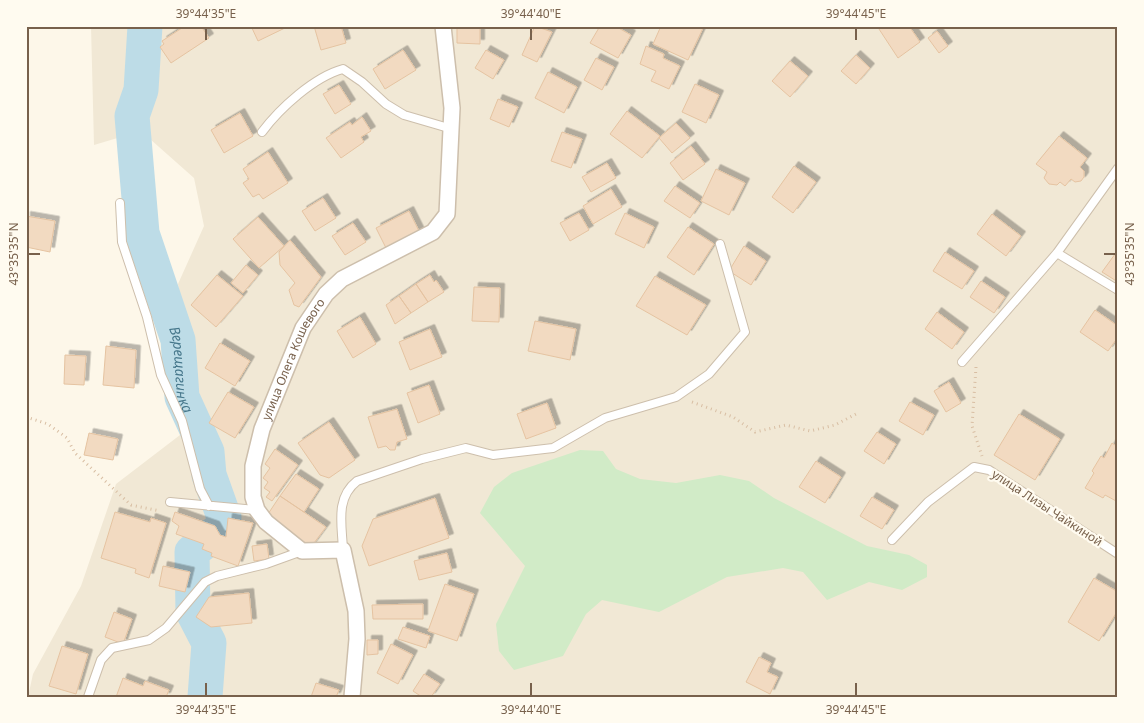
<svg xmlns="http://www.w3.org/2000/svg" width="1144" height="723" font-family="'Noto Sans',sans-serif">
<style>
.residential{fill:#f1e8d5}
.green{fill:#d1ebc7}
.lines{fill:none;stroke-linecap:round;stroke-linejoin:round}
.river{stroke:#bddce7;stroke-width:35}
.building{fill:#f2dac1;stroke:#e5c3a1;filter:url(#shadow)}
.lane-casing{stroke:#cdbfac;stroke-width:10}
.street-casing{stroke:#cdbfac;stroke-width:18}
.path{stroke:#d8bea3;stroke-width:3;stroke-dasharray:1 4;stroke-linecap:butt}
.lane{stroke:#fff;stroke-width:8}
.street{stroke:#fff;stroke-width:15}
.ticks{fill:none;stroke:#78614c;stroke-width:2}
.labels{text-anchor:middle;stroke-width:4.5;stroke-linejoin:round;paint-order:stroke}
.street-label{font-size:12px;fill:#78614c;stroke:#fffbf0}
.water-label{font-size:14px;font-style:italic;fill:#46778b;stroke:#fffbf0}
.neatline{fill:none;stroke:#78614c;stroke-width:2}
.ticks-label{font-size:12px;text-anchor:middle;fill:#78614c}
</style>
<defs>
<filter id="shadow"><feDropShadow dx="4.5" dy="-4.5" stdDeviation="0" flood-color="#0004"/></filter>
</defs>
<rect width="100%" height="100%" fill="#fdf7e9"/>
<path class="residential" d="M91,26h1027v671h-1090l5,-23 48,-88 35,-102 81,-62 -19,-138 26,-58 -10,-48 -53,-47 -47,14z"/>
<path class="green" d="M580,450l23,1 13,18 24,10 36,4 44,-8 29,6 25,17 93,48 42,9 18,10v12l-25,13 -33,-8 -42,18 -24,-28 -20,-4 -56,9 -68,35 -57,-12 -16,14 -23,42 -49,14 -15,-19 -3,-27 29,-58 -45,-53 14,-26 18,-14z"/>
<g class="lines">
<path class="river" id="s1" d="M145,26l-4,64 -9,26 10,117 36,107 4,57 25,55 2,23 15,42 -1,10 -31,25 1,60 16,31 -4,54"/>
</g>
<path class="building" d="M185,26h16l8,12 -38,25 -11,-16 4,-3 -2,-3z
M251,26h36v1l-29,14z
M314,26h27l5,17 -25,7z
M457,26h23v18l-23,-1z
M535,26l17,6 -15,30 -15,-7z
M600,26h15l16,9 -13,23 -28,-15z
M661,26h43l-16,34 -35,-16z
M877,26h32l11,16 -22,16z
M937,31l11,15 -9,7 -11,-15z
M646,46l18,8 -1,4 17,8 -11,23 -18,-8 5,-10 -16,-7z
M403,50l13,20 -31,19 -12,-20z
M486,50l18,10 -11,19 -18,-11z
M856,55l14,13 -14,16 -15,-13z
M596,58l18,9 -12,23 -18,-10z
M790,61l18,15 -18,21 -18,-16z
M548,72l29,15 -13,26 -29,-15z
M695,84l24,11 -13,28 -24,-11z
M339,85l12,19 -16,10 -12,-20z
M498,99l20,8 -9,20 -19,-8z
M627,111l33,25 -18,22 -32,-24z
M240,113l13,23 -29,17 -13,-23z
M362,117l9,14 -10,6 3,5 -23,16 -15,-20 24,-16 2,3z
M676,123l14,15 -18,15 -13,-15z
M562,132l20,7 -11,29 -20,-7z
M1059,136l28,22 -7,9 4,4v6l-3,4 -6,1 -4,-3 -6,7 -5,-4 -3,3 -8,-1 -5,-6 3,-6 -11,-8z
M691,146l14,18 -22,16 -13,-17z
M268,152l20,31 -25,16 -4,-5 -6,3 -10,-14 6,-4 -6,-10z
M607,163l9,15 -25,14 -9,-15z
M794,166l22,16 -23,31 -21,-16z
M716,169l29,14 -16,32 -28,-14z
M675,186l25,17 -10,15 -26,-17z
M611,189l11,18 -29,17 -10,-18z
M323,198l13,20 -21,13 -13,-20z
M409,211l11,22 -33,17 -11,-22z
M579,213l10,17 -19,11 -10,-18z
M625,213l29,14 -10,21 -29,-14z
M992,214l29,22 -15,20 -29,-22z
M26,216l29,5 -5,31 -24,-5z
M258,217l26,29 -25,22 -26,-29z
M353,223l13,19 -21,13 -13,-19z
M688,227l26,17 -20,31 -27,-18z
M290,240l31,37 -22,30 -5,-2 -5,-15 6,-7 -15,-18 -1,-13z
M744,246l22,15 -15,24 -22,-14z
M1118,250v32l-16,-10z
M945,252l29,19 -12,18 -29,-18z
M246,265l12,10 -15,18 -12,-10z
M217,275l26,21 -27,31 -25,-22z
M430,275l4,7 2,-2 8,12 -16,10 -12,-18z
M655,276l51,29 -19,30 -51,-29z
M981,281l24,16 -11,16 -24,-16z
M416,284l12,18 -17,11 -12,-17z
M474,287l26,1 -1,34 -27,-1z
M399,296l12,17 -16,11 -9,-19z
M1095,310l23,16v11l-10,14 -28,-19z
M937,312l27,20 -12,17 -27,-20z
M360,317l16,27 -23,14 -16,-27z
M535,321l41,8 -6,31 -42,-9z
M430,329l12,28 -32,13 -11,-28z
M220,343l30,18 -15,25 -30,-18z
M106,346l30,4 -2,38 -31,-3z
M65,355l21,1 -2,29 -20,-1z
M949,382l12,21 -15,9 -12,-21z
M429,385l11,29 -22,9 -11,-30z
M228,392l26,15 -19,31 -26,-15z
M910,402l24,13 -11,20 -24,-14z
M547,403l9,25 -30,11 -9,-25z
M397,409l10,30 -10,3 -2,8h-5l-4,-4 -8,2 -10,-31z
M1019,414l41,25 -25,41 -41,-25z
M329,422l26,38 -26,18 -9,-3 -22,-32z
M877,432l19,12 -12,20 -20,-13z
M89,433l29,6 -5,21 -29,-5z
M1112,443l6,4v55l-13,-7 -2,3 -18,-10 9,-15 -2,-2 9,-15 3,2z
M275,449l23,16 -26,36 -6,-4 4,-5 -6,-4 4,-6 -5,-4 7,-10 -5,-4z
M816,461l25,16 -16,26 -26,-16z
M296,474l23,15 -15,23 -24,-16z
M280,496l46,31 -15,20 -45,-30z
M872,497l22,13 -12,19 -22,-13z
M435,498l14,40 -80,28 -7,-20 11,-27z
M115,512l35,10 1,-4 15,5 -17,55 -14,-5 1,-4 -35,-11z
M175,512l40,14 5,9 6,2 2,-19 25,5 -15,43 -27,-10 1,-3 -10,-4 2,-5 -28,-10 3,-8 -7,-5z
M267,544l2,15 -15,2 -2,-15z
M447,553l5,19 -33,8 -5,-19z
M163,566l27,6 -5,20 -26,-6z
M1094,578l24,14v18l-19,31 -31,-19z
M445,584l29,10 -17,47 -29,-10z
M249,593l3,30 -41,4 -15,-10 13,-20z
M423,604v15h-50l-1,-14z
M114,612l18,7 -9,25 -18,-7z
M403,627l27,9 -4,12 -28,-9z
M367,640h11v14l-11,1z
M391,644l22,11 -15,29 -21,-11z
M62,646l26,8 -12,40 -27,-8z
M759,657l12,6 -4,9 11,5 -8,17 -24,-12z
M424,674l16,10 -9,13h-9l-9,-6z
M123,678l20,8 2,-5 24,9 -3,7h-50z
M316,683l23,7 -3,7h-25z"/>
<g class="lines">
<defs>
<path id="lane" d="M262,132c18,-24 52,-55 81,-63l19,13 24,22 18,11 48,14
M120,203l2,39 25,75 14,58 21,46 18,68 9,17
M1057,253l61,37
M962,362l95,-109 61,-85
M170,502l87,8
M892,540l36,-38 46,-35 15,3 129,84
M343,550c-1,-25 -8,-52 14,-69l65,-22 44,-11 27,7 60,-7 52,-30 71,-21 33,-23 36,-42 -25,-88
M88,697l13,-37 11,-12 37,-8 17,-12 39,-46 12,-6 49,-12 36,-13"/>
<g id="street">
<path id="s2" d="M352,697l5,-58 -1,-28 -13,-61 -41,1 -36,-29 -9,-12 -4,-13v-31l9,-37 41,-101 23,-34 16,-15 91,-47 14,-18 5,-106 -9,-82"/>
</g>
</defs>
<use href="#lane" class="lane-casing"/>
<use href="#street" class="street-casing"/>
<path class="path" d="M976,367l-4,59 10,30
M692,402l41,15 22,15 31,-7 24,6 25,-6 21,-11
M26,417l22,7 19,14 8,15 56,52 29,6"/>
<use href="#lane" class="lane"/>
<use href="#street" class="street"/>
</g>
<path class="ticks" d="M206,28v12M531,28v12M856,28v12M28,254h12M1104,254h12M206,683v13M531,683v13M856,683v13"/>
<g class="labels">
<g class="street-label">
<text dy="4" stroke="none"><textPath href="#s2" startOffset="410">улица Олега Кошевого</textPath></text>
<text transform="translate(1047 508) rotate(33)" y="4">улица Лизы Чайкиной</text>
</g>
<g class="water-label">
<text dy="5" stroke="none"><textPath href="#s1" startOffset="352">Верещагинка</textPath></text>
</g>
</g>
<rect width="1144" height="723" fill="none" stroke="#fffbf0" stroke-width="55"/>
<rect x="28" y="28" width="1088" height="668" class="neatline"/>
<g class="ticks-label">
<text x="206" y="18">39°44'35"E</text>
<text x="531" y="18">39°44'40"E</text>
<text x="856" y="18">39°44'45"E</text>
<text transform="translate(14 254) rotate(-90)" y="4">43°35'35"N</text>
<text transform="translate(1130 254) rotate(-90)" y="4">43°35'35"N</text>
<text x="206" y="714">39°44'35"E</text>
<text x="531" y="714">39°44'40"E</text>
<text x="856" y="714">39°44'45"E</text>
</g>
</svg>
